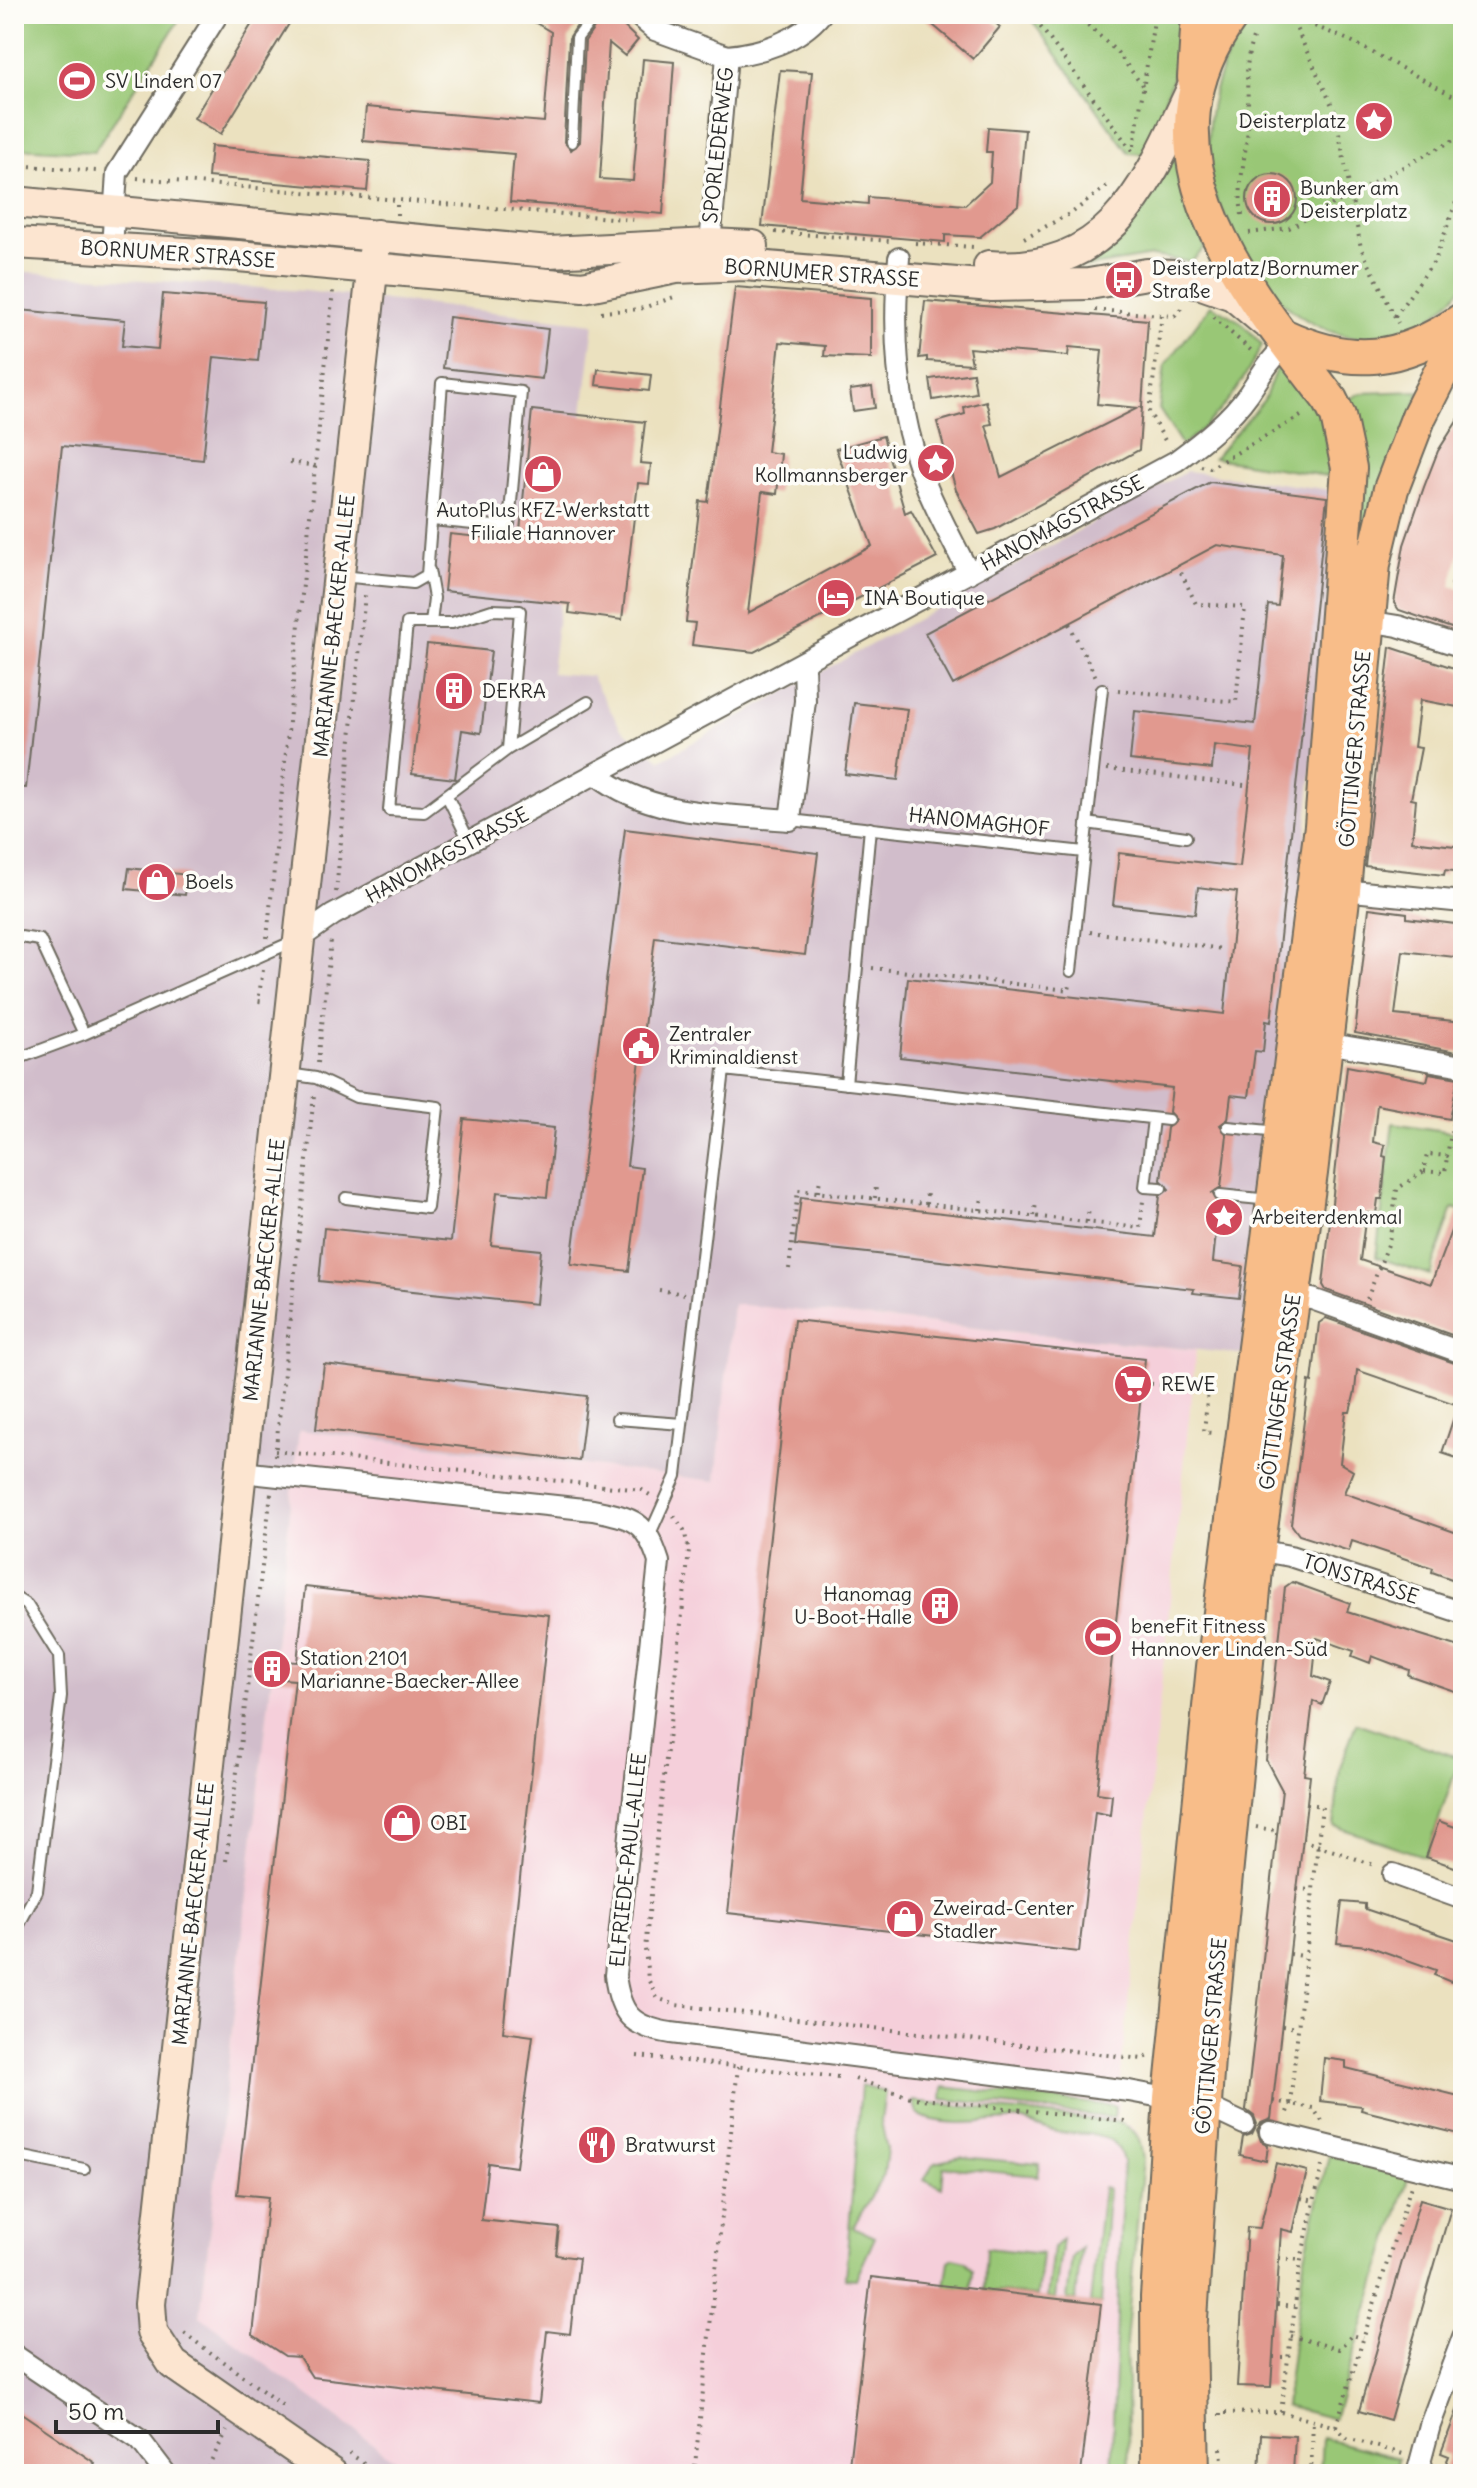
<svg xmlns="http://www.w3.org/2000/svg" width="1477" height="2488" font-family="Delius,sans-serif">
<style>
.built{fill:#f5cfda}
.industrial{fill:#d1bdcb}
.green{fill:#99c776;stroke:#627950;stroke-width:2}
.building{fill:#e1998f}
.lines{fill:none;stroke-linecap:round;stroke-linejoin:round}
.lane-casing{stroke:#6e6b5f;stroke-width:14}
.street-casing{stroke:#6e6b5f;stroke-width:24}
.secondary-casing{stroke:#6e6b5f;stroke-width:34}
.primary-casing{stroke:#6e6b5f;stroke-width:38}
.highway-casing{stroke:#6e6b5f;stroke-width:42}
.path{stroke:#6e6b5f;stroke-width:4;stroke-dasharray:2 6;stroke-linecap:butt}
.lane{stroke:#fff;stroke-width:10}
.street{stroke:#fff;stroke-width:20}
.secondary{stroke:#fce5d0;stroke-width:30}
.primary{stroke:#f8bd89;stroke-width:34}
.highway{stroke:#f8bd89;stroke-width:38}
.labels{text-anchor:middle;stroke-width:7;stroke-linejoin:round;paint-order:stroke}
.poi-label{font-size:20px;fill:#2b2b2b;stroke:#fdfcf7;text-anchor:start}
.street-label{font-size:20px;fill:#2b2b2b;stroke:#fdfcf7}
</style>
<rect width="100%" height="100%" fill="#fdfcf7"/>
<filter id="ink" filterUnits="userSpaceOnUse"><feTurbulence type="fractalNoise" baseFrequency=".0125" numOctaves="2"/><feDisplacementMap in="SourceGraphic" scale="16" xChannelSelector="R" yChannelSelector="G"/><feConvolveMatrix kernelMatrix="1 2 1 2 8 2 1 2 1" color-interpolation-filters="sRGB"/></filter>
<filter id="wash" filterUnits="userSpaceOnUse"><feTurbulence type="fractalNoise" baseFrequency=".006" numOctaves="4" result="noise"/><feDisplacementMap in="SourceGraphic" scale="32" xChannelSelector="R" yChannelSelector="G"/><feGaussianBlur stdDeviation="1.8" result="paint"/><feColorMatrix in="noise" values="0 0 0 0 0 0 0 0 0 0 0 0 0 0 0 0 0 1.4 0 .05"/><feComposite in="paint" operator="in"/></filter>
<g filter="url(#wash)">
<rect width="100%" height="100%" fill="#ebe1bf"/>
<path class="built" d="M733,1304l463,46 -80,771 15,5 7,8 5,25 -17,183 3,132h-715l-214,-157 99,-887 417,51z"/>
<path class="industrial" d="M14,271l291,20 289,32 -43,350 40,3 29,51 41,33 526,-289 151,20 -52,557 -37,307 -516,-51 -17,177 -417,-51 -99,886 214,158h-400z"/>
<path class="green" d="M14,14h169l-89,138 -80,-4z
M1027,14h155l-10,65 -27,75 -16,-1z
M1247,14h207l9,10v262c-47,60 -117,69 -176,20 -12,-10 -27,-21 -35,-34 -9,-13 -14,-30 -21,-44 -7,-15 -20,-34 -22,-51 -6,-72 8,-100 38,-163z
M1173,156h6l4,28 22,64 -14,14 -39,-6 -66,11 -3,-5c50,-29 66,-56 90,-106z
M1211,305l30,17 21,23c-20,41 -43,73 -80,100l-23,-36 6,-43z
M1277,366l44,49 12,62 -119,-19 50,-58z
M1420,391l-57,160h-10l-11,-147 18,-11z
M1463,1101v110l-10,-3 -23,67 -54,-18 17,-134 64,10z
M1356,1723l104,35 -34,99 -92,-31 6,-59z
M861,2086l24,6 -4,29 6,28 -3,25 -31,53 22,10 -19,42 -11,-1z
M943,2087l172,19 -1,12 -172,-19z
M913,2101l203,21c22,7 24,16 27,37l-17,183 3,132h-18l12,-313c-2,-8 -5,-16 -12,-21 -15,-9 -38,-5 -55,-8 -17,-3 -29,-14 -48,-12 -29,2 -64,8 -91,-6z
M1329,2155l80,20 -75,244 -49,-13 19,-146z
M961,2157l79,7 -2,12 -94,-9 -2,21 -18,-9 11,-16z
M1103,2188l5,1 -7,115 -11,-1z
M1062,2239l-7,60 -8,-1 6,-50z
M986,2248l56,6 -5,42 -53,-6z
M1081,2248l-5,53 -9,-1 5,-43z
M954,2258l11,3 8,9 -1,19 -27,-3 4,-25z
M1322,2438l76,20 -2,16h-76z"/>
<g id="blocks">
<path class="building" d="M258,14h37l-74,120 -27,-16z
M521,14h51l8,7 -11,17 -5,104 7,8 9,-8 5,-101 19,-27h7l27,26 -13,16 -16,-13 -9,136 33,2 10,-122 31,3 -11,152 -153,-12 4,-48 -151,-13 3,-34 178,15 7,-90z
M920,14h65l15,13 -27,32z
M780,70l32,2 -12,126 68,6v-7l97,8 25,-23 2,-30h-6l2,-25 37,3 -7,75 -38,32 -35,-2v7l-183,-16z
M211,146l159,15 -3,30 -159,-14z
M1247 199a25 25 0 1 1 50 0a25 25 0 1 1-50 0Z
M735,287l136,11v60l-47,-2 1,-10 -45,-4 -13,110 14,2 -4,40 -15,-2 -14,121 124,-67 -36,-97 47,-13 22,77 6,-3 26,48 -183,94 -62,-7 3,-22 -9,-1 14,-121 8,1z
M163,294l101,8 -6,59 -44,-4 -11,103 -141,-14 -36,342 -12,-1v-453h3l3,-24 105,10 -3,26 36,3z
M925,301l223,19 -9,130 -144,79 -16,5 -23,-44 -19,-68 28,-8 -1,-7 22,-6 6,23 -6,1 15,52 137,-69 -41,-4 5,-54 -33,-3 -1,9 -99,-8 3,16 -45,-3v-4l-8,1z
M449,317l99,12 -6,50 -99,-11z
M598,369l53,6 -2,16 -53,-6z
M973,373l3,20 -43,7 -3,-21z
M872,387l3,21 -22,3 -3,-21z
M532,410l113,12 -5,41 11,1 -2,20 -11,-1 -16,137 -53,-7 1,-9 -126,-13 6,-57 69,7z
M1463,412v126l-12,48 12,4v42l-64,-22 -5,-7 10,-58 20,-58 14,-36z
M1210,482l117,15 -56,525 -5,-1 -3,31 -8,-1 -6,46 -18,-2 -3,24 -8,6 7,10 -6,52 -9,6 7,10 -6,59 30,4 -4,32 -46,-5 1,-4 -399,-44 6,-48 354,40 5,-41 9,-7 -8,-9 6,-52 9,-8 -7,-8 3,-24 -272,-31 8,-79 316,36 13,-122 -39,-5 -3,27 -82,-9 6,-52 121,14 13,-117 -39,-5 -2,24 -82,-9 5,-49 120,13 13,-119 10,1 5,-51 -66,-10 -264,140 -28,-52z
M427,644l64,7 -10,82 -19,-3 -7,49 -43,-5z
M1390,647l73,24v37l-43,-8 -6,47 7,1 -10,51 5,1 -4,41 51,6v25l-18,-2 -1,5 -79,-9z
M854,703l53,6 -9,71 -53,-6z
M625,829l193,24 -13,102 -150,-18 -28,229 15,2 -13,103 -58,-7z
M129,868l59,7 -3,20 -59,-6z
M1369,908l38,5v5l56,7v33l-60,-7 -8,64 68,7 -1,31 -107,-20z
M1347,1066l80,15 2,-8 29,5 -8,41 -73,-14 -4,37 12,3 -2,11 3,1 -4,42h-4l-2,15 -10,-1 -6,47 71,24 32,-85v140l-137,-49 -3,-5z
M464,1119l90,9 -7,69 -50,-5 -6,53 50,5 -5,54 -217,-23 5,-53 127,13z
M1326,1318l137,48v94l-21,-7 16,-48 -101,-35 -2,21 -5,21h-4l-6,51 13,8 -9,22 119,42v48l-31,-11 1,-4 -81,-27 -3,10 -50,-16 -8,-11 18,-143 3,1 7,-59z
M794,1320l351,39 -48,434 15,2 -2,20 -15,-3 -16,140 -351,-39z
M324,1364l263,32 -8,65 -263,-32z
M1292,1582l58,21 -3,9 116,36v46l-55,-19 1,-5 -37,-14 -2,7 -18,-7 2,-5 -37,-13 -4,38 17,6 -8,23 -9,-4 -9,74 6,1 -39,343 -10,4 -4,7 4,11 7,4 -2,16 -26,-6 3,-18 9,-3 5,-10 -3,-8 -8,-6 36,-320 -16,-30 19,-173z
M305,1587l244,28 -46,417 30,4 -17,131 -28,-4 -7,57 78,8 -3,27 23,3 -9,76 -23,-3 -8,72 -227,-26 -13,-20 -14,-1 -32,-21 15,-138 -31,-3 58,-514 -27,-2 1,-18 28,2z
M1439,1821l24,9v40l-37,-13z
M1342,1902l23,2v5l98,33v37l-9,-4 -3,7 -17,-7 2,-5 -68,-24 -31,-3z
M1324,2058l22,3v7l117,29v38l-102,-25 1,-4 -42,-5z
M1276,2163l31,8 -14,61 -12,-3 -10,158 -34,-1 10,-159 13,1z
M1420,2199l31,9 -61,212 -31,-9z
M871,2277l230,27 -20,170h-233z
M1461,2400h2v74l-19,-6 5,-12 -8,-3z
M14,2408l81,55 -8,11h-73z
M1261,2434l34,2 -2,38h-34z"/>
</g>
</g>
<g filter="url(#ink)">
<use href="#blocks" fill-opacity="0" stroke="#6e6b5f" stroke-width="2"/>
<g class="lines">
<defs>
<path id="lane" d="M572,142l5,-104 19,-24
M429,570l5,28 -3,25
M341,576l72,7 14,-8 15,-192 79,9 -12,132 -5,3 -72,-7
M508,749l12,-138 -28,-1 -40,13h-45l-18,187 35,2 84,-63 80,-47
M447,796l23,47
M790,820l294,32
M1087,823l99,14
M14,936l26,4 44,94
M1071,971l31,-282
M14,1060l70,-26 210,-93
M288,1074l28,4 40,19 82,10 -11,101 -81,-10
M846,1084l24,-256
M1153,1119l-8,68 16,1
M1228,1127l51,5
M1220,1195l50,5
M617,1419l65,5
M650,1534l26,-58 48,-406 444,50
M14,1597l13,8 32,51 2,40 -24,195 -23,43
M14,2155l70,14"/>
<path id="street" d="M636,14l19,16 72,26
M710,244l17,-188c34,-3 72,-15 94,-42
M112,247l5,-74 101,-159
M899,258c-7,77 -2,160 29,232 12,28 27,56 41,83
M1367,621l31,5 65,21
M596,774c54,43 128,40 194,46l15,-119 -1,-39
M1343,890l120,12
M299,939l34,-24 843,-454c27,-20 53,-40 73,-68 12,-18 21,-34 38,-49
M1325,1043l138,23
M1292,1298l20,1 151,54
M242,1472l351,38c41,8 53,11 66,52l-44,413c5,39 16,52 56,58l458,58 75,14 40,19
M1257,1550l33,6 173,57
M1393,1874l70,25
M1270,2132l193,47
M14,2355l126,85 26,34
M1417,2474l13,-49 33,-88"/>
<path id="secondary" d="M14,202l535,50 161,-8 43,2
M14,243l224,13 345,31 93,-19 69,-3 247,21 97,-2 58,-10 29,1 57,20 32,27
M989,266c124,9 159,-84 204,-179
M332,2474l-159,-110 -21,-32 -2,-28 226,-2069"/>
<path id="primary" d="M1283,336c69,32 118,26 180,-16
M1159,2474l-1,-177 13,-199 43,-431 108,-841 27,-358 -11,-52 -8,-16c-86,-113 -200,-245 -98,-386
M1192,2474l-3,-140 18,-276 50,-508 53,-377 33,-283 30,-326 18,-75 28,-73 44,-87"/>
<path id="highway" d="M1197,78l4,-64"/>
</defs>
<use href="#lane" class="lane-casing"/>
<use href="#street" class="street-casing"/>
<use href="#secondary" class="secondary-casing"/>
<use href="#primary" class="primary-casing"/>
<use href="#highway" class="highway-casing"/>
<path class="path" d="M1031,14l102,138
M1076,14l41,38 28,37
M1285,14l66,27 112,60
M1290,15l45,97 26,136 37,75
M1134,146l21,-132
M14,165l83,6
M137,178l498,42
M397,215v-15
M1242,215c-5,-32 4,-58 6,-89 2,-30 -6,-59 5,-88
M775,232l115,9
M1249,233l40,-5 174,-93
M1024,238l49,-26 38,-29
M915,243l59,4
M1095,310l80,6 9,-11
M601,312l39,-3 37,-13
M1162,315l-13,97 18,32
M1395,316l40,-56 28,-77
M1213,317l41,36
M290,462l26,4
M1201,466l9,2 96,-55
M1069,624l27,53
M1118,690l118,12 9,-95 -49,-3 -18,-38
M1107,769l137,16
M336,892l29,-298
M1090,932l132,17
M267,938l66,-648
M872,968l197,22 1,-5
M263,970l-5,31 8,1
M318,1063l13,-123
M1424,1171l21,2 2,-17
M818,1192l2,-13
M875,1198l1,-13
M926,1204l1,-13
M980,1210l2,-13
M1034,1216l2,-13
M1087,1222l2,-13
M789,1269l9,-79 342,38 3,-27
M659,1290l25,4
M1367,1299l22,-57 8,-53 27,-18 3,-17 20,2 13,-73
M1143,1383l65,7 -4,42 9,1
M275,1451l367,39 11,7
M275,1456l39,-361
M674,1516l10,14 5,21 -44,398 3,30 9,19 19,7 466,54 7,-3
M1307,1804l15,2 -32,298 23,4 11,16
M1256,1827l21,4
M1302,1840l75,26
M226,1861l45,-368
M1297,1889l15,1
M1290,1954l13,2
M1282,2026l15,2
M637,2056l201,21
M855,2079l58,19 212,23
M1273,2101l17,3 -4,11
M1301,2198l13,3
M1279,2258l22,2
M1277,2305l17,2
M184,2333l99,73
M1291,2336l48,13 13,-14 11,3
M1273,2357h14
M1281,2412l20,-152 21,-94
M1220,2416v-3l61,-1 55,15 11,11 56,16
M1336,2426l75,-240
M1221,2448l2,26
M349,2453l31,21
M204,2474l23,-43
M694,2474l44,-407
M1311,2474l2,-54"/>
<use href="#lane" class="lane"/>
<use href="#street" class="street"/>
<use href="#secondary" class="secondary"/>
<use href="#primary" class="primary"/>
<use href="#highway" class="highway"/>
</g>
</g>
<defs>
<symbol id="stadium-disc" viewBox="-11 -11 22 22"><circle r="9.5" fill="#d1495b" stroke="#fdfcf7"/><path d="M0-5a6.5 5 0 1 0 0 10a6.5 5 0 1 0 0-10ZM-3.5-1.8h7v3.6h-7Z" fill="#fff"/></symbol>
<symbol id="sight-disc" viewBox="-11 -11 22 22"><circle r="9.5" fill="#d1495b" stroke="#fdfcf7"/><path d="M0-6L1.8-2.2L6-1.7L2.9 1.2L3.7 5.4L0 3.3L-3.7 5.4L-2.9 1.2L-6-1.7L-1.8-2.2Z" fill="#fff"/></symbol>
<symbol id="building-disc" viewBox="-11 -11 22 22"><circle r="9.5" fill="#d1495b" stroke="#fdfcf7"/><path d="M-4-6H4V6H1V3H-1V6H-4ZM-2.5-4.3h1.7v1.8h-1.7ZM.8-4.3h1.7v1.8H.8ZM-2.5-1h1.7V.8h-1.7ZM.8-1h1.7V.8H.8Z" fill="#fff"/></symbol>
<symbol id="bus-disc" viewBox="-11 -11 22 22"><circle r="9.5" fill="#d1495b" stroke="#fdfcf7"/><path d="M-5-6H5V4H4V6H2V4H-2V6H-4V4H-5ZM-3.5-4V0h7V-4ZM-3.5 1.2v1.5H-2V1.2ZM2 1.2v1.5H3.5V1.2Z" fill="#fff"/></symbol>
<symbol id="shop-disc" viewBox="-11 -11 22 22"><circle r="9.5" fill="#d1495b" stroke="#fdfcf7"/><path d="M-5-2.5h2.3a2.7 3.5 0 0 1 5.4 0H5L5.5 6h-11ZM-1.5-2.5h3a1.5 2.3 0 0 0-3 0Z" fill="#fff"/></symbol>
<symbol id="hotel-disc" viewBox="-11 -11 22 22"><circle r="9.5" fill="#d1495b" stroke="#fdfcf7"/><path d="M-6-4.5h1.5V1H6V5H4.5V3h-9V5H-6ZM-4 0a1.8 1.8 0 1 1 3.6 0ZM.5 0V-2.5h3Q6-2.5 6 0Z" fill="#fff"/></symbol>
<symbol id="civic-disc" viewBox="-11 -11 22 22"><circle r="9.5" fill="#d1495b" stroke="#fdfcf7"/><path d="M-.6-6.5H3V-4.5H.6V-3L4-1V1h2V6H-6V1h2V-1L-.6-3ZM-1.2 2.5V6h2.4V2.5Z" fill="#fff"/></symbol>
<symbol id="supermarket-disc" viewBox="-11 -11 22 22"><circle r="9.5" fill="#d1495b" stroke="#fdfcf7"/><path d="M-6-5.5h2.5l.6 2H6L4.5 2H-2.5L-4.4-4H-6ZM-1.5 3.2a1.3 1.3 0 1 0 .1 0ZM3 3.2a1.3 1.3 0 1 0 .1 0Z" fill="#fff"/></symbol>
<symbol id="restaurant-disc" viewBox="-11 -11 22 22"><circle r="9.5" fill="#d1495b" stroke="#fdfcf7"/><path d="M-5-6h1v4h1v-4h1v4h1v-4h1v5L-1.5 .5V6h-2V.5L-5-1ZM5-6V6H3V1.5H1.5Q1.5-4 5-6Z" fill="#fff"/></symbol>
</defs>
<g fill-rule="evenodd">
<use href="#stadium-disc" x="55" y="59" width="44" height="44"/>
<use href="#sight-disc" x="1352" y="99" width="44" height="44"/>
<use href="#building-disc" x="1250" y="177" width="44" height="44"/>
<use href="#bus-disc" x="1102" y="258" width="44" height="44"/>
<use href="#sight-disc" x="914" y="441" width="44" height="44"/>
<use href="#shop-disc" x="521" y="452" width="44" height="44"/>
<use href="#hotel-disc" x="814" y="576" width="44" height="44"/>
<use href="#building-disc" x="432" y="669" width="44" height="44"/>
<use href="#shop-disc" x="135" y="860" width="44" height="44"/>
<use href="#civic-disc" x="619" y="1024" width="44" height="44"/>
<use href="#sight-disc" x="1202" y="1195" width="44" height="44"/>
<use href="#supermarket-disc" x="1111" y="1362" width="44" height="44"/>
<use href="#building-disc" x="918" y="1584" width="44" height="44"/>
<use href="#stadium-disc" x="1081" y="1615" width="44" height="44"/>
<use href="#building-disc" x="250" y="1647" width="44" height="44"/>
<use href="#shop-disc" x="380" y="1801" width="44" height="44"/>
<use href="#shop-disc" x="883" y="1897" width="44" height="44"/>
<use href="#restaurant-disc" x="575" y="2123" width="44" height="44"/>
</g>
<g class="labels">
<g class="poi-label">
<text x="105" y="88">SV Linden 07</text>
<text x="1346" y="128" text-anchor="end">Deisterplatz</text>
<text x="1300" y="195">Bunker am<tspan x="1300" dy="23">Deisterplatz</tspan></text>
<text x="1152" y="275">Deisterplatz/Bornumer<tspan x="1152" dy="23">Straße</tspan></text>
<text x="908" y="459" text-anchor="end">Ludwig<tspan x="908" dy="23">Kollmannsberger</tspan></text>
<text x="543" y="517" text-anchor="middle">AutoPlus KFZ-Werkstatt<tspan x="543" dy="23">Filiale Hannover</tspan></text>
<text x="864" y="605">INA Boutique</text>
<text x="482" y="698">DEKRA</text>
<text x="185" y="889">Boels</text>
<text x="669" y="1041">Zentraler<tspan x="669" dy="23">Kriminaldienst</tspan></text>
<text x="1252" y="1224">Arbeiterdenkmal</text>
<text x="1161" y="1391">REWE</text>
<text x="912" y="1601" text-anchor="end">Hanomag<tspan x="912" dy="23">U-Boot-Halle</tspan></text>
<text x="1131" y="1633">beneFit Fitness<tspan x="1131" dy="23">Hannover Linden-Süd</tspan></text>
<text x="300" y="1665">Station 2101<tspan x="300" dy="23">Marianne-Baecker-Allee</tspan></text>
<text x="430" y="1830">OBI</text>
<text x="933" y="1915">Zweirad-Center<tspan x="933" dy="23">Stadler</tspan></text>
<text x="625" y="2152">Bratwurst</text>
</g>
<g class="street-label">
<text transform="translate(718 145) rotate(-84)" y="7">SPORLEDERWEG</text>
<text transform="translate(178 254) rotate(4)" y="7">BORNUMER STRASSE</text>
<text transform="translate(822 273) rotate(4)" y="7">BORNUMER STRASSE</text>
<text transform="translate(1062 523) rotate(-28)" y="7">HANOMAGSTRASSE</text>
<text transform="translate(334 626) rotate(-84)" y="7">MARIANNE-BAECKER-ALLEE</text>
<text transform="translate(1355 749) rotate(-85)" y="7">GÖTTINGER STRASSE</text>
<text transform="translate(979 822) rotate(6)" y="7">HANOMAGHOF</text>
<text transform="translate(447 855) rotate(-28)" y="7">HANOMAGSTRASSE</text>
<text transform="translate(264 1270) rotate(-84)" y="7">MARIANNE-BAECKER-ALLEE</text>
<text transform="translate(1280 1392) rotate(-82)" y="7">GÖTTINGER STRASSE</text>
<text transform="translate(1361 1579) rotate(18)" y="7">TONSTRASSE</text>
<text transform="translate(628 1860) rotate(-84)" y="7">ELFRIEDE-PAUL-ALLEE</text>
<text transform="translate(193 1914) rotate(-84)" y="7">MARIANNE-BAECKER-ALLEE</text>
<text transform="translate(1211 2036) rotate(-85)" y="7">GÖTTINGER STRASSE</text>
</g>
</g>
<rect width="1477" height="2488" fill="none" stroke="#fdfcf7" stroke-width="48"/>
<path d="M56 2420v12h162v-12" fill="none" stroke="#2b2b2b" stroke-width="4"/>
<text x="68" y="2420" font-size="24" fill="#2b2b2b" stroke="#fdfcf7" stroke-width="6" paint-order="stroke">50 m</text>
</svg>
